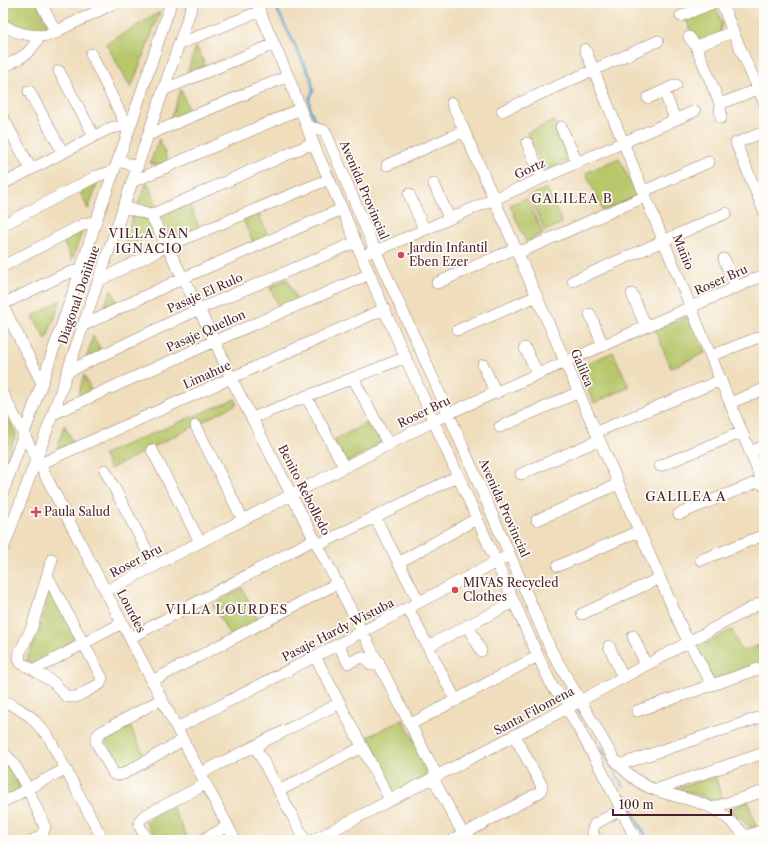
<svg xmlns="http://www.w3.org/2000/svg" width="767" height="843" font-family="'Libre Caslon Text',serif">
<style>
.grass{fill:url(#grass-dots);stroke:#80734a}
.park{fill:#b7c76a;stroke:#80734a}
.lines{fill:none;stroke-linecap:round;stroke-linejoin:round}
.stream{stroke:#5ea1d2;stroke-width:2.5}
.minor-casing{stroke:#9c7e73;stroke-width:12}
.minor{stroke:#fff;stroke-width:11}
.poi-dot{fill:#d1495b;stroke:#fdfcf7;stroke-width:1.5}
.labels{text-anchor:middle;stroke-width:3.5;stroke-linejoin:round;paint-order:stroke}
.street-label{font-size:12px;fill:#4a1f2b;stroke:#fdfcf7}
.poi-label{font-size:12px;fill:#4a1f2b;stroke:#fdfcf7;text-anchor:start}
.neighbourhood-label{font-size:13px;letter-spacing:1px;fill:#4a1f2b;stroke:#fdfcf7}
</style>
<defs>
<pattern id="grass-dots" width="8" height="8" patternUnits="userSpaceOnUse"><rect width="8" height="8" fill="#b7c76a"/><path d="M2 2h.1M6 6h.1" fill="none" stroke="#9faa5c" stroke-width="1.8" stroke-linecap="round"/></pattern>
</defs>
<rect width="100%" height="100%" fill="#fdfcf7"/>
<filter id="ink" filterUnits="userSpaceOnUse"><feTurbulence type="fractalNoise" baseFrequency=".025" numOctaves="2"/><feDisplacementMap in="SourceGraphic" scale="8" xChannelSelector="R" yChannelSelector="G"/><feConvolveMatrix kernelMatrix="1 2 1 2 8 2 1 2 1" color-interpolation-filters="sRGB"/></filter>
<filter id="wash" filterUnits="userSpaceOnUse"><feTurbulence type="fractalNoise" baseFrequency=".012" numOctaves="4" result="noise"/><feDisplacementMap in="SourceGraphic" scale="16" xChannelSelector="R" yChannelSelector="G"/><feGaussianBlur stdDeviation="0.9" result="paint"/><feColorMatrix in="noise" values="0 0 0 0 0 0 0 0 0 0 0 0 0 0 0 0 0 1.4 0 .05"/><feComposite in="paint" operator="in"/></filter>
<g filter="url(#wash)">
<rect width="100%" height="100%" fill="#efddbb"/>
<path class="grass" d="M3,758l6,8 12,23 -18,9z"/>
<path class="park" d="M12,3h25l13,27c-19,4 -34,-1 -47,-15v-6z
M715,5l7,18 -2,8 1,3 -25,9 -11,-26z
M160,12l-29,76 -25,-44z
M196,46l10,20 -19,7z
M181,89l8,22 -19,9z
M554,121l18,38 -28,12 -17,-38z
M159,139l9,22 -8,4 -10,-2z
M619,158l18,38 -34,15 -17,-38z
M98,182l-10,27 -8,-17z
M147,182l10,23 -6,4 -13,-5z
M547,188l15,35 -17,8 -16,-35z
M526,198l17,35 -17,9 -16,-37z
M189,203l11,26 -28,13 -11,-25z
M258,213l11,25 -15,6 -11,-24z
M133,216l17,3 5,15 -32,13z
M83,229l-11,31 -9,-19z
M287,279l12,25 -18,8 -11,-25z
M111,289l8,17 -17,8z
M61,300l-15,40 -13,-24z
M689,316l16,37 -34,15 -16,-38z
M93,336l9,16 -16,8z
M613,352l16,35 -35,16 -16,-35z
M84,375l9,20 -17,8z
M235,399l2,5 -127,65 -7,-15z
M3,408l13,26 -13,36z
M371,421l13,21 -38,21 -12,-23z
M64,425l9,17 -16,8z
M242,588l17,33 -29,15 -17,-31z
M50,589l26,51 -41,24 -8,-3v-3l12,-26z
M732,630l9,21 23,-7v18l-51,18 -18,-31z
M403,719l29,55 -37,18 -27,-55z
M129,724l16,33 -25,13 -17,-34z
M715,776l8,24 -6,3 -18,-8 -25,-6z
M748,801l8,26 -5,2 -14,-14 -9,-5z
M171,805l18,35h-33l-11,-19z"/>
<g class="lines">
<path class="stream" d="M274,3l37,75 2,13 -4,8 1,10 5,11
M577,708l11,16
M601,747l22,39
M627,796l10,25 10,17 2,2"/>
</g>
</g>
<g filter="url(#ink)">
<g class="lines">
<defs>
<path id="minor" d="M41,3l15,30
M256,3l32,73 25,67 29,66 42,100 154,347 15,32 19,17
M722,3l11,29 31,70
M681,16l32,-13
M3,25c14,9 30,12 46,10l65,-32
M689,37l7,9 24,58 1,14
M179,44l81,-33
M696,46l37,-14
M585,49l179,437
M91,54l35,71
M3,67c19,-10 25,-11 37,-31
M59,71l35,65
M163,90l111,-46
M29,91l34,62
M664,91l11,28
M648,98l28,-13
M452,103l231,528 29,54
M720,104l38,-15
M502,111l156,-70
M3,118l28,51
M307,126l18,5 50,119 58,128 118,272 63,109c11,13 26,26 42,31 19,7 38,9 56,18 15,8 26,19 37,32
M561,127l16,35
M764,132l-28,11 28,68
M148,135l140,-59
M527,143l15,35
M118,160l19,7
M387,165l77,-34
M132,182l168,-73
M3,184l107,-56 12,-2 8,1
M434,184l15,34
M644,191l65,-29
M409,194l15,35
M123,207l28,8
M151,215l64,126 16,37 206,398
M151,215l162,-72
M3,225l94,-49 17,-5
M370,252l15,-5 310,-136
M518,253l128,-57
M724,259l12,28
M3,266l81,-42 12,-3
M98,281l69,-35 162,-67
M573,281l153,-68
M437,283l79,-35
M632,294l14,33
M3,304l60,-29 18,-6
M3,306l39,77
M590,314l13,32
M82,326l101,-48 159,-69
M458,330l79,-34
M525,348l13,26
M711,356l53,-21
M483,365l13,28
M67,372l132,-63 157,-67
M353,378l35,66
M3,394l232,446
M306,396l38,71
M730,403l34,-14
M53,414l162,-73 155,-67
M252,418l154,-61
M196,426l47,94
M500,427l79,-35
M596,432l125,-52
M152,450l48,92
M750,452l14,-6
M40,464l344,-155
M660,466l82,-34
M105,470l50,96
M521,474l78,-34
M3,492l39,-109 39,-114 15,-48 34,-94 41,-124
M679,514l83,-34
M375,517l44,85
M537,520l81,-36
M318,545l140,-69
M3,549l50,-135 140,-411
M701,560l63,-25
M398,563l78,-44
M558,566l81,-35
M48,577l54,101 -2,6 -24,13h-5l-5,-1 -13,-14 -19,-12 -13,-7 -2,-5 1,-6 12,-25 20,-68
M106,591l343,-178 315,-138
M408,608l48,93
M582,614l78,-36
M468,625l13,26
M633,636l13,29
M130,638l185,-99
M338,644l10,19 14,-6 5,2 4,6 8,-3
M428,646l86,-44
M609,646l14,32
M315,656l75,144
M34,670l88,-47
M152,681l186,-98
M162,699l-61,33 -4,4 -1,6 18,32 4,1 5,-1 60,-34
M3,701l13,6 15,10 17,19 55,104
M567,708c25,43 48,87 69,132
M637,711l127,-44
M411,724l127,-68
M177,728l333,-173
M255,746l50,94
M3,752c17,14 32,54 42,75 -2,8 -5,10 -12,13
M619,765l145,-49
M201,773l139,-70
M433,778l30,56
M655,790l109,-37
M279,791l83,-44
M3,802l62,-33
M712,808l52,-17
M746,836l18,-6
M147,840l-8,-15 1,-5 4,-4 62,-32
M202,840l26,-14
M314,840l253,-132 197,-107
M453,840l87,-48 2,-6 -28,-51
M596,840c-3,-6 -5,-10 -1,-16l27,-15"/>
</defs>
<use href="#minor" class="minor-casing"/>
<use href="#minor" class="minor"/>
</g>
</g>
<g class="poi-dot">
<circle cx="401" cy="255" r="4"/>
<path d="M34 506h4v4h4v4h-4v4h-4v-4h-4v-4h4z"/>
<circle cx="455" cy="590" r="4"/>
</g>
<g class="labels">
<g class="street-label">
<text transform="translate(530 169) rotate(-24)" y="4">Gortz</text>
<text transform="translate(364 190) rotate(67)" y="4">Avenida Provincial</text>
<text transform="translate(683 252) rotate(68)" y="4">Mañio</text>
<text transform="translate(721 280) rotate(-24)" y="4">Roser Bru</text>
<text transform="translate(205 293) rotate(-24)" y="4">Pasaje El Rulo</text>
<text transform="translate(79 295) rotate(-71)" y="4">Diagonal Doñihue</text>
<text transform="translate(206 331) rotate(-24)" y="4">Pasaje Quellon</text>
<text transform="translate(582 368) rotate(67)" y="4">Galilea</text>
<text transform="translate(207 375) rotate(-24)" y="4">Limahue</text>
<text transform="translate(424 412) rotate(-26)" y="4">Roser Bru</text>
<text transform="translate(304 490) rotate(63)" y="4">Benito Rebolledo</text>
<text transform="translate(504 508) rotate(66)" y="4">Avenida Provincial</text>
<text transform="translate(136 561) rotate(-28)" y="4">Roser Bru</text>
<text transform="translate(131 611) rotate(62)" y="4">Lourdes</text>
<text transform="translate(338 630) rotate(-27)" y="4">Pasaje Hardy Wistuba</text>
<text transform="translate(534 711) rotate(-28)" y="4">Santa Filomena</text>
</g>
<g class="poi-label">
<text x="409" y="252">Jardín Infantil<tspan x="409" dy="14">Eben Ezer</tspan></text>
<text x="44" y="516">Paula Salud</text>
<text x="463" y="587">MIVAS Recycled<tspan x="463" dy="14">Clothes</tspan></text>
</g>
<g class="neighbourhood-label">
<text x="572" y="203">GALILEA B</text>
<text x="149" y="238">VILLA SAN<tspan x="149" dy="15">IGNACIO</tspan></text>
<text x="686" y="501">GALILEA A</text>
<text x="227" y="614">VILLA LOURDES</text>
</g>
</g>
<rect width="767" height="843" fill="none" stroke="#fdfcf7" stroke-width="16"/>
<path d="M613 809v6h118v-6" fill="none" stroke="#4a1f2b" stroke-width="2"/>
<text x="619" y="809" font-size="12" fill="#4a1f2b" stroke="#fdfcf7" stroke-width="3" paint-order="stroke">100 m</text>
</svg>
